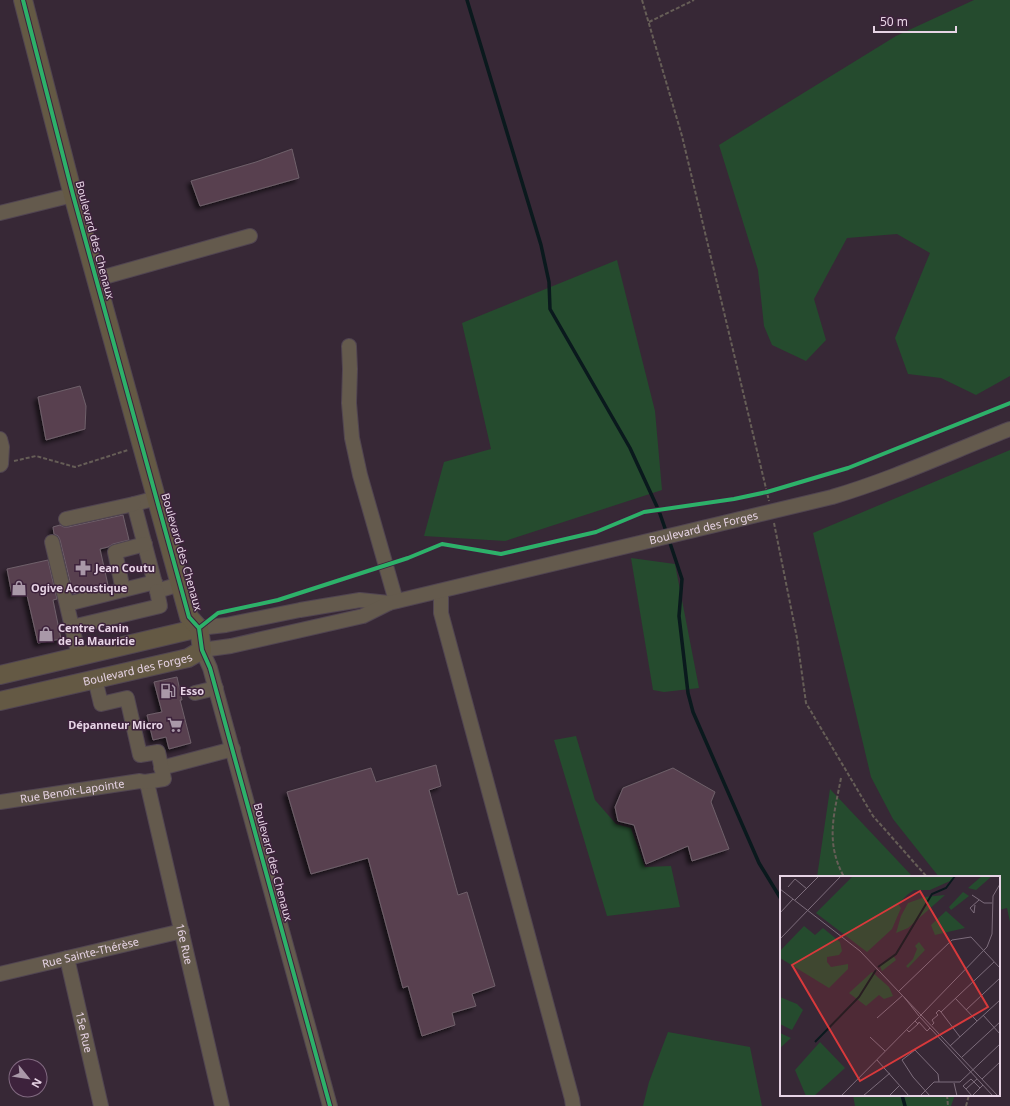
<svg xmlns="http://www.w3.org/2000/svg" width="1010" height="1106" font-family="'Noto Sans',sans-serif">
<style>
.green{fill:#254b2e}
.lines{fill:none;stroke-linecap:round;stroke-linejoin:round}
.stream{stroke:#0a191d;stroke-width:3.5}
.building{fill:#584150;stroke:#6f606a;filter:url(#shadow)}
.minor-casing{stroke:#514551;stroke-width:16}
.major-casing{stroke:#514551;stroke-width:20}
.path{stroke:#665e57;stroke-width:2;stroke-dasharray:4 2;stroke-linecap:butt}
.minor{stroke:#645a4d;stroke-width:14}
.major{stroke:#645944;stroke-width:18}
.cycleway-casing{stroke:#3d223c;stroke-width:6}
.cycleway{stroke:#2db169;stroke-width:4}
.labels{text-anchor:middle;stroke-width:3;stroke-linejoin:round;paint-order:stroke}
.street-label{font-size:11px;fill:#e7d4e5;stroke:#3d223c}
.poi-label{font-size:11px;font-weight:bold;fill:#e7d4e5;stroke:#3d223c;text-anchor:start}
.inset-river{fill:none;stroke:#0a191d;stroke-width:2}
.inset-road{fill:none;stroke:#7d6d7c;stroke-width:1}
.view{fill:#d8393b;fill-opacity:0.15;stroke:#d8393b;stroke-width:2}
.inset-edge{fill:none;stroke:#e7d4e5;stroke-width:2}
</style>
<defs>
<filter id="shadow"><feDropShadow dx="-3.5" dy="3.5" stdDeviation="2" flood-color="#0009"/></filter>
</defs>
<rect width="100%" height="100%" fill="#372836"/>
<path class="green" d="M974,0h36v376l-34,19 -35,-17 -33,-4 -13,-36 35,-85 -33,-19 -50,4 -33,61 12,41 -20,21 -34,-16 -8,-19 -6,-56 -39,-125 177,-109z
M617,260l38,151 7,79 -157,51 -81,-5 20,-74 47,-13 -29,-126z
M1010,450v472l-3,-14 -8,2v-33h-60l-46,-58 -22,-42 -58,-244z
M631,558l44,6 24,124 -35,4 -11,-2z
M576,736l19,64 21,24 15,4 14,39 26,-1 9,41 -73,9 -53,-176z
M830,789l83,88h-96z
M668,1032l82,15 12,59h-119l6,-24z
M853,1095h102l-4,11h-96z"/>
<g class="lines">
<path class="stream" d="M467,0l74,245 8,37 1,27 80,139 29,63 8,23
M669,540l13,39 -3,37 9,77 5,19 66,151 22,36
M902,1095l3,11"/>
</g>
<path class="building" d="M292,149l7,29 -99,28 -9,-25 65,-19z
M80,386l6,20 -1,23 -39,11 -8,-43z
M123,515l6,25 -16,4 -5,3 -8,2 8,36 -35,9 -13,-54 -2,-4 -4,-2 -1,-7 7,-2 4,2h4z
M48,560l9,39 -4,1 8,39 -23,4 -12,-52 -14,4 -5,-26z
M177,677l5,23h-2l11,43 -22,6 -3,-12 -13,3 -6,-25 15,-3 -8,-30z
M436,765l5,21 -12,4 29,105 9,-3 28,94 -23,8 4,12 -24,7 3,12 -33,11 -14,-50 -5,2 -35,-130 -57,16 -24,-82 84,-24 5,14z
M673,768l42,24 -4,10 18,47 -37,12 -4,-15 -42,18 -12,-39 -16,-4 -3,-14 8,-19z"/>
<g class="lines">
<defs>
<g id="minor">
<path d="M0,213l73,-18"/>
<path d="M97,279l153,-43"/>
<path d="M349,346l1,23 -1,34 3,35 8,37 36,126"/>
<path d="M0,439l2,8 -1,17 -1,1"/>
<path d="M157,498l-23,6 23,87 23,-7"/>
<path d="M66,519l68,-15"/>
<path d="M52,542l20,85"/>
<path d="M123,590l-8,-38 30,-8"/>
<path d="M441,591v22l131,486 1,7"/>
<path d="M67,604l88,-22"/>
<path d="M199,628l27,-3 74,-15 60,-10 29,3"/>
<path d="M79,656l-7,-29 88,-21 -3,-15"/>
<path d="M195,693l21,-5"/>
<path d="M161,768l72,-19"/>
<path id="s1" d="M145,782l3,5 74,319"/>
<path id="s2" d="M0,802l140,-21 5,1 19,-3 -6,-27 -18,3 -13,-57 -26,6 -6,-25"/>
<path id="s3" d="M67,958l34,148"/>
<path id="s4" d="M0,974l182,-43"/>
<path id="s5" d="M330,1106l-120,-438 -8,-18 29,-4 132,-30 26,-13 443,-106c61,-18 119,-45 178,-68"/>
</g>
<g id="major">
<path d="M0,675l199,-47"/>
<path id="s6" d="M0,701l188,-43 14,-8 -3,-22 -10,-11 -116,-422 -50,-195"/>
</g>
</defs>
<use href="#minor" class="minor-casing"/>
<use href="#major" class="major-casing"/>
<path class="path" d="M642,0l40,136 87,365
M649,22l45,-22
M14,461l22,-5 39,11 53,-17
M774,523l23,115 9,65 67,113 54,61
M841,778c-7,37 -16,64 3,99
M947,1095l1,11
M966,1106l3,-11"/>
<use href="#minor" class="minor"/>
<use href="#major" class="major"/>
<defs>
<path id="cycleway" d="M23,0l50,195 116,422 10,11 3,22 8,18 120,438
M199,628l19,-15 60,-13 130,-42 34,-14 59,10 95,-22 48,-20 90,-13 33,-7 81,-24 162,-65"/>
</defs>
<use href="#cycleway" class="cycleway-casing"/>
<use href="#cycleway" class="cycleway"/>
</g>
<defs>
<symbol id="pharmacy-bare" viewBox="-9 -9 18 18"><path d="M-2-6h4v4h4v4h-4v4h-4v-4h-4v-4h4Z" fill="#a998a8" stroke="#3d223c" stroke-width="2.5" paint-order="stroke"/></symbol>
<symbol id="shop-bare" viewBox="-9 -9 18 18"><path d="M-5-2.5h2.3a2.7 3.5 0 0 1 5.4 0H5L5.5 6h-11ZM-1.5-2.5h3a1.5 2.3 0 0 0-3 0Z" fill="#a998a8" stroke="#3d223c" stroke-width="2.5" paint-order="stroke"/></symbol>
<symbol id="fuel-bare" viewBox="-9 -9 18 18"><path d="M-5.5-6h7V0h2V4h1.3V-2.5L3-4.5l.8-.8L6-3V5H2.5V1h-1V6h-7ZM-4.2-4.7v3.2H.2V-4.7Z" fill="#a998a8" stroke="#3d223c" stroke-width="2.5" paint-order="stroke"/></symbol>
<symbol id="supermarket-bare" viewBox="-9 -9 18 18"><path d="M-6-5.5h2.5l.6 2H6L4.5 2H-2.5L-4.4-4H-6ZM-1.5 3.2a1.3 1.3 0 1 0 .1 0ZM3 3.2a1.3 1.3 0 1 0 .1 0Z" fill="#a998a8" stroke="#3d223c" stroke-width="2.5" paint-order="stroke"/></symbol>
</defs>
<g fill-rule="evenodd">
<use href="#pharmacy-bare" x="72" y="557" width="22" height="22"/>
<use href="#shop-bare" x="8" y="577" width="22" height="22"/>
<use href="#shop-bare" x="35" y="623" width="22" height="22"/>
<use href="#fuel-bare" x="157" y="680" width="22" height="22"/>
<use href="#supermarket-bare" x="164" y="714" width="22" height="22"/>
</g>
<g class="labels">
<g class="street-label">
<text transform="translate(95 240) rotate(75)" y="4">Boulevard des Chenaux</text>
<text dy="4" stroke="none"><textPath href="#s5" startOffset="991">Boulevard des Forges</textPath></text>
<text transform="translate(182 552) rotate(74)" y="4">Boulevard des Chenaux</text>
<text dy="4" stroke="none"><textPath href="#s6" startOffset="141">Boulevard des Forges</textPath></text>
<text dy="4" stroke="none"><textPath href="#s2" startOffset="73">Rue Benoît-Lapointe</textPath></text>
<text transform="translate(273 862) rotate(75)" y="4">Boulevard des Chenaux</text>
<text dy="4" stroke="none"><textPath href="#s1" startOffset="167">16e Rue</textPath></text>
<text dy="4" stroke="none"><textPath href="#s4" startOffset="93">Rue Sainte-Thérèse</textPath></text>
<text dy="4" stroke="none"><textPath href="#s3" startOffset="76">15e Rue</textPath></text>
</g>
<g class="poi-label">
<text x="95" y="572">Jean Coutu</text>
<text x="31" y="592">Ogive Acoustique</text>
<text x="58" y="632">Centre Canin<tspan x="58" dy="13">de la Mauricie</tspan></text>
<text x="180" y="695">Esso</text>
<text x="163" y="729" text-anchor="end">Dépanneur Micro</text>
</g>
</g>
<g transform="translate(780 876)">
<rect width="220" height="220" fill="#372836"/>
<path d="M73,0h102l-5,5 -20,9h-16l-7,5 -9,9 3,4 -9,21 -25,23 -51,-39zM202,0h10l-16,14 -8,-2zM183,16l6,4 -18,14 -2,-3zM165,19l-37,33 -12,5 5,-17 7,-13 17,-6zM166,35l19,17 -30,7 -4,-10zM24,50l11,9 8,-7 17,14 2,9 -3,4 -12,2v5l4,5 17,-3v5l-19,19 -49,-30v-7zM139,66l6,8 -17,18 -2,-2 7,-7 4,-10 -2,-3zM113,79l3,5 -14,11 -2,-5zM92,96l17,15 4,9 -9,3 -5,-4 -13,11 -17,-13zM0,121l17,7 6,6 -11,20 -12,-6zM0,157l11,5 -11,10zM40,166l25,26 -31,28h-8l-11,-26z" fill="#254b2e"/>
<path class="inset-river" d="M98,91l18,-13 36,-60 14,-6 9,-12M35,166l44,-45 17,-27"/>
<path class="inset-road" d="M8,11l7,-8 12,10M0,13l80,62 61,64 66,-68 5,-13 1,-38 7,-12M192,19l12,8h8M15,24l24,-24M195,29l-1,8 -4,-5 9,-8M0,37l13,-14M0,63l61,-63M119,115l53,-51 19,-3 29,31M124,121l15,19M175,122l22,23M186,134l34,-32M161,136l53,-50M161,136l19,25M203,139l17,19M139,140l74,80M97,142l26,-23M138,148l1,-2 8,9 3,-3M152,149l2,-2 -2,-3 6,-5 -2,-2 3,-3 2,2M127,154l2,2 9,-8 -3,-3M90,161l15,14M170,170l50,-46M182,181l38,-35M97,184l32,36M197,203l-11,10 6,7 11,-11M202,203l18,-17M174,207l3,13M186,213l-3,-3 8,-7 9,9M61,220l80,-81 77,81M83,220l27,-23M109,220l10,-10M140,220l14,-14h26l40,-38M150,220l-17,-19 -11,-17 13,-10 23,24 1,8"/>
<path class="view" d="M140,15l68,116 -128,74 -68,-116z"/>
<rect width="220" height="220" class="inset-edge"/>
</g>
<g transform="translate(28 1078) rotate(120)"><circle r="19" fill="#3d223c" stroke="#816980"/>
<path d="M0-3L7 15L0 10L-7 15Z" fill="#a998a8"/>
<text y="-6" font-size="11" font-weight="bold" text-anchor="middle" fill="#e7d4e5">N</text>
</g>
<path d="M874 26v6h82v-6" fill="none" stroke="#e7d4e5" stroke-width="2"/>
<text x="880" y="26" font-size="12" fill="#e7d4e5" stroke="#3d223c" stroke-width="3" paint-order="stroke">50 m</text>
</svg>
